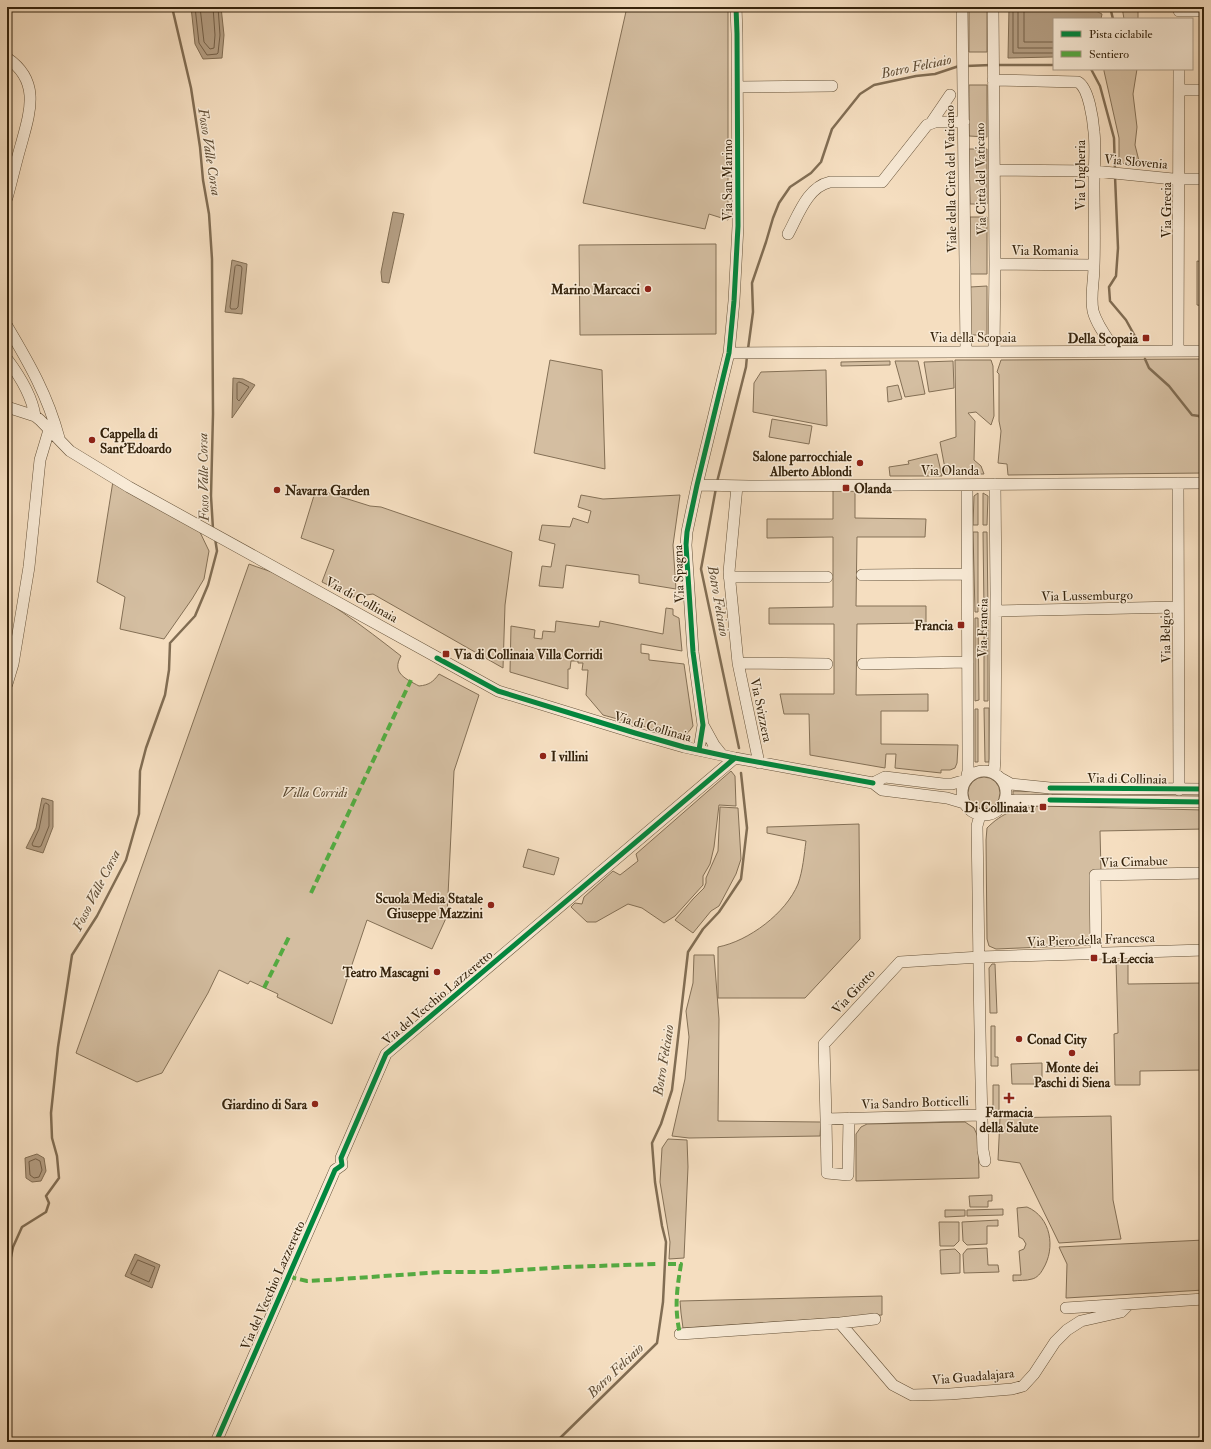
<svg xmlns="http://www.w3.org/2000/svg" width="1211" height="1449" font-family="'IM FELL Double Pica',serif">
<style>
.green{fill:#d4bea1;stroke:#847056}
.water{fill:#b49e83;stroke:#816d53}
.lines{fill:none;stroke-linecap:round;stroke-linejoin:round}
.shore{stroke:#746048;stroke-width:1}
.stream{stroke:#816d53;stroke-width:2.5}
.minor-casing{stroke:#655239;stroke-width:12}
.minor{stroke:#f8ead6;stroke-width:11}
.quiet{stroke:#54aa41;stroke-width:4;stroke-dasharray:8 4;stroke-linecap:butt}
.cycleway-casing{stroke:#f8ead6;stroke-width:8}
.cycleway{stroke:#00873e;stroke-width:5}
.poi-dot{fill:#8f2418;stroke:#f8ead6;stroke-width:1.5}
.labels{text-anchor:middle;stroke-width:3;stroke-linejoin:round;paint-order:stroke}
.street-label{font-size:13px;fill:#35230c;stroke:#f8ead6}
.poi-label{font-size:13px;font-weight:bold;fill:#35230c;stroke:#f8ead6;text-anchor:end}
.park-label{font-size:13px;font-style:italic;fill:#5d4a31;stroke:#f8ead6}
.water-label{font-size:14px;font-style:italic;fill:#614e36;stroke:#f8ead6}
</style>
<rect width="100%" height="100%" fill="#f5dec0"/>
<filter id="stains"><feTurbulence type="fractalNoise" baseFrequency=".005" numOctaves="4"/><feColorMatrix values="0 0 0 0 .2 0 0 0 0 .09 0 0 0 0 .02 0 0 0 .5 -.17"/></filter>
<radialGradient id="worn" r=".72"><stop offset=".6" stop-color="#630" stop-opacity="0"/><stop offset="1" stop-color="#630" stop-opacity=".3"/></radialGradient>
<path class="green" d="M627,7h101v213l-19,-6 -4,15 -122,-26z
M969,7h18v45h-18z
M1122,7h16v12h-14z
M1104,69h33l-4,25 4,33 -2,18 5,20 -21,-2v-25l-15,-67z
M969,85h18v52l-18,-1z
M969,149h18v55h-17z
M970,217h17v57h-17z
M716,244v90l-136,1 -1,-90z
M1197,261l7,1v44l-7,-1z
M987,286v49h-17v-48z
M1204,359v114l-196,2 -1,-11 -9,-1 3,-32 -2,-10v-47l-2,-2 4,-12z
M550,360l52,10 3,99 -71,-16z
M955,360h36l2,6 1,50 -3,9 -15,-13 -8,1 7,8 -1,39 7,6 3,8h-38l-6,-32 16,-5z
M890,361v4l-49,1v-4z
M895,361h23l7,33 -20,3z
M953,361l1,27 -25,4 -5,-30z
M826,370l1,56 -74,-14 1,-29 7,-11z
M898,385l4,14 -14,3 -1,-15z
M772,419l40,7 -3,18 -40,-7z
M937,454l5,22h-52l-1,-9 20,-3 -1,-3z
M113,481l85,47 11,23 -5,28 -12,20 -28,40 -44,-10 5,-32 -28,-15z
M316,489l54,17 11,1 131,45 -7,53 -2,63 -130,-74 -21,3 -30,-15 12,-32 -33,-12z
M833,490l22,1v27l71,1 -1,18h-68l-1,69h70v17l-69,1 -1,71 72,-1v17h-47v33l77,1 -1,18 -2,5 -5,2h-9v3l-46,-5 1,-14h-10l-1,14 -75,-13 -1,-41h-25l-4,-20h54v-70h-65v-16l64,-1v-70l-66,1v-19h66z
M978,493v32h-5l1,-29z
M983,493l5,3 -1,29h-4z
M581,495l22,4 77,-4 -7,50 3,44 -37,-6v-8l-73,-10 -3,23 -24,-2 3,-20 9,1 4,-23 -16,-4 3,-15 28,2 3,-9 15,5 3,-12 -13,-4z
M973,532h5v80h-3z
M983,532h4l1,79h-4z
M249,564c10,4 22,7 32,12 42,20 83,51 120,80 -10,17 5,23 18,30 10,-1 14,-4 20,-12l40,21 -25,76 -7,145 -15,33 -65,-29 -35,104 -55,-27 1,-3 -28,-13 -2,3 -29,-14 -11,23 -46,80 -25,9 -61,-29z
M666,608l7,1v6l6,3 3,33 -41,-7v9l8,1v6l35,4 9,62c-4,6 -7,10 -14,10l-76,-21 -17,-20 2,-25h-6l1,-7h-5v-2h-7l-1,8h-2v20l-58,-17 1,-46 24,4 -1,8 8,1 1,-8 12,1 1,-11 43,6 1,-6 63,13z
M975,618h3l1,82 -4,1z
M984,618h4v83h-4z
M984,708h5v54h-4z
M975,709h3v53h-3z
M731,771l4,5 1,30 -17,-1 -5,42 -4,17 -7,12v9l-28,31 -11,7 -22,-15 -14,-4 -32,18h-9l-16,-15 4,-4 7,1 2,-7 29,-26 7,4 18,-14 -2,-7z
M968 793a16 16 0 1 1 32 0a16 16 0 1 1-32 0Z
M1013,791l35,1v3h-29l-6,1z
M1053,792l151,3v3l-152,-3z
M1039,806l165,4v19l-104,2 1,40 -9,74 -96,4 -7,-3 -2,-7 -1,-99 1,-12c16,-16 30,-20 52,-22z
M720,807l18,1 3,51 -5,15 -17,32 -8,5 -18,22 -18,-13 18,-21 11,-11 2,-5v-5l12,-27z
M859,824l1,115 -55,59h-87v-51c31,-6 68,-34 80,-63 5,-14 6,-29 8,-43l-39,-8v-6z
M528,849l31,9 -5,17 -31,-8z
M694,955h20l5,64 -1,102 103,1 -1,14 -131,2 -17,-2 13,-57 4,-42 -3,-26 7,-28z
M1116,961h12v23l76,-1v87l-64,1v14h-25l-1,-51 4,-1z
M992,964h3l2,49h-7l-1,-45z
M991,1026h4v31h3v9h-7z
M1042,1063v21h-30l-1,-20z
M993,1085h6v31h-6z
M1111,1116l2,84 8,39 -62,4 -39,-80 -22,-3 2,-42z
M965,1122l9,6 4,9 1,41 -123,3v-47l5,-7 6,-3z
M668,1139l19,1 1,27 -4,91 -15,1 1,-17 -10,-60 2,-34z
M992,1195v6h-4v6h-18l-1,-11z
M1027,1207c24,10 29,41 16,62 -2,4 -6,9 -11,10 -6,2 -13,1 -19,2v-6h8l-2,-24 5,-2 2,-5 -3,-5 -4,-2 -2,-29z
M1003,1209v6l-36,1v-6z
M945,1210h20v6l-20,1z
M998,1220v6h-11v18l-20,1 -4,-4 -1,-19z
M939,1222h20v19l-5,5h-14z
M1204,1240v50l-138,8 1,-34 -8,-17z
M987,1248l1,17h10l1,7 -35,1 -1,-19 4,-5z
M955,1249l5,5v19l-19,1 -1,-24z
M882,1296v19l-199,13 -2,-15 -1,-12z"/>
<path class="water" d="M191,7h30l3,28 -2,23 -19,1 -8,-15z
M1009,7h79l14,7 -1,5h-47v38l-46,1z
M393,212l11,2 -15,69 -7,-1 -1,-10z
M232,260l15,4 -5,50 -17,-2z
M233,378l10,1 12,6 -23,33z
M42,798l11,3v26l-10,26 -17,-5 10,-20z
M37,1154l7,4 2,13 -5,10 -9,1 -6,-4 -1,-20z
M135,1254l25,11 -8,23 -27,-12z"/>
<g class="lines">
<path class="shore" d="M195,7l4,36 8,12 10,-1 1,-1 2,-18 -2,-28
M200,7l4,35 6,7 4,-1 1,-13 -2,-28
M1013,7v46h41
M1018,7v41h36
M1024,7v35h30
M237,265l4,1 1,2 -4,39 -2,2h-5l-1,-2 5,-40z
M239,382l3,1 7,4 -10,14 -2,-2v-15z
M46,803l3,2v21l-8,20 -2,1 -6,-1 -1,-2 7,-15 5,-24z
M36,1159l4,2 2,9 -3,7 -5,1 -4,-3 -1,-13z
M138,1260l17,7 -6,15 -18,-8z"/>
<path class="stream" d="M172,7l19,81 9,59 3,33 6,34 3,45 1,155 -2,82 2,33
M1110,7l3,12
M996,65h58
M966,66l25,-1
M1091,69l9,17 14,52 1,33
M1115,176l3,72 -2,28 -7,11 1,14 16,19 11,20
M748,349l5,-37 -1,-29 14,-41 7,-24 6,-15 11,-16 21,-14 10,-11 11,-33 28,-35 14,-9 42,-9 19,-2 24,-8
M1145,359l4,9 20,18 23,29 7,1 5,7
M717,482l29,-115 1,-11
M716,488l-15,81 38,179
M7,1276l6,-29 9,-20 24,-15 3,-9 -3,-7 13,-18 -2,-22 -5,-18 -1,-25 7,-66 14,-92 25,-39 29,-56 13,-46 1,-43 6,-23 19,-53 4,-25 1,-27 25,-27 13,-31 9,-34 -2,-13
M556,1442l101,-99 6,-41 3,-60 -4,-16 -7,-44 -3,-39 9,-19 11,-34 16,-138 15,-23 16,-17 22,-33 6,-51 -6,-55"/>
<defs>
<path id="minor" d="M962,7l4,344
M993,7l2,257 -1,87
M1179,11h25
M7,58c34,23 23,54 14,87 -5,17 -9,35 -14,53
M993,80l85,2c11,6 15,38 16,50 2,17 0,35 0,52 0,27 1,55 0,82 0,16 -4,30 -1,45 4,15 15,28 23,40
M737,87l95,-1
M1180,90h24
M931,123l19,-28
M994,170l100,1 79,8h31
M788,234c10,-18 19,-47 42,-52h52l45,-57 8,-3h29
M995,264l99,1
M7,326c22,37 41,70 52,112
M1178,351l1,-282
M729,353l475,-2
M7,359c12,16 25,37 28,57
M7,407l28,9 5,4 30,31 59,36 369,204 137,42 49,14 51,11 138,25 9,7 65,8 17,5
M1178,483l1,307
M697,485l52,1 455,-3
M737,486l-8,86 9,91 21,100
M862,575l105,-1
M729,577h98
M996,611l182,-4
M738,663l89,1
M863,664l105,-2
M7,684l6,-20 16,-97 11,-107 9,-30
M703,725l11,20 8,10
M699,750l4,-25 -10,-73 -7,-107 1,-13 10,-47 32,-132 5,-52 4,-75 -1,-192 -1,-27
M962 793a22 22 0 1 1 44 0a22 22 0 1 1-44 0Z
M994,773l1,-14 1,-165 -1,-110
M1002,779l9,5 39,4 154,1
M966,780l2,-9v-24l-1,-262
M873,783l12,-6 58,7h9l14,-4
M1002,805l8,-4 6,-1 188,2
M980,815l-3,11c2,108 2,216 6,324l2,11
M1096,953l-1,-78 109,-2
M849,1118l-1,57 -21,-2 -1,-54 156,-4
M826,1119l-2,-75 76,-82 80,-5 224,-7
M1066,1308l138,-9
M840,1323l53,62 19,10 38,-1 62,-5 11,-3 11,-12 21,-32 12,-12 14,-9 40,-9 8,-8
M680,1334l160,-11 35,-4
M216,1442l116,-265 3,-7 7,-5 -1,-7 45,-104 349,-296"/>
</defs>
<use href="#minor" class="minor-casing"/>
<use href="#minor" class="minor"/>
<path class="quiet" d="M311,893l100,-213
M264,988l25,-51
M668,1264h13c-4,25 -7,44 -1,70
M289,1275l5,3 13,3 20,-1 116,-8h48l74,-5 92,-3"/>
<defs>
<path id="cycleway" d="M437,658l61,33 137,42 49,14 51,11 138,25
M699,750l4,-25 -10,-73 -7,-107 1,-13 10,-47 32,-132 5,-52 4,-75 -1,-192 -1,-27
M1050,788l154,1
M1050,800l154,2
M216,1442l116,-265 3,-7 7,-5 -1,-7 45,-104 349,-296"/>
</defs>
<use href="#cycleway" class="cycleway-casing"/>
<use href="#cycleway" class="cycleway"/>
</g>
<g class="poi-dot">
<circle cx="648" cy="289" r="4"/>
<rect x="1142" y="334" width="8" height="8" rx="2"/>
<circle cx="92" cy="440" r="4"/>
<circle cx="860" cy="463" r="4"/>
<rect x="842" y="484" width="8" height="8" rx="2"/>
<circle cx="277" cy="490" r="4"/>
<rect x="957" y="621" width="8" height="8" rx="2"/>
<rect x="442" y="650" width="8" height="8" rx="2"/>
<circle cx="543" cy="756" r="4"/>
<rect x="1039" y="803" width="8" height="8" rx="2"/>
<circle cx="491" cy="905" r="4"/>
<rect x="1090" y="954" width="8" height="8" rx="2"/>
<circle cx="437" cy="972" r="4"/>
<circle cx="1019" cy="1039" r="4"/>
<circle cx="1072" cy="1053" r="4"/>
<path d="M1007 1092h4v4h4v4h-4v4h-4v-4h-4v-4h4z"/>
<circle cx="315" cy="1104" r="4"/>
</g>
<g class="labels">
<g class="street-label">
<text transform="translate(1136 161) rotate(5)" y="5">Via Slovenia</text>
<text transform="translate(1080 175) rotate(-90)" y="5">Via Ungheria</text>
<text transform="translate(950 179) rotate(-91)" y="5">Viale della Città del Vaticano</text>
<text transform="translate(980 179) rotate(-91)" y="5">Via Città del Vaticano</text>
<text transform="translate(727 180) rotate(-90)" y="5">Via San Marino</text>
<text transform="translate(1166 210) rotate(-90)" y="5">Via Grecia</text>
<text x="1045" y="255">Via Romania</text>
<text x="973" y="342">Via della Scopaia</text>
<text x="950" y="475">Via Olanda</text>
<text transform="translate(678 574) rotate(-92)" y="5">Via Spagna</text>
<text transform="translate(1087 595) rotate(-1)" y="5">Via Lussemburgo</text>
<text transform="translate(362 599) rotate(29)" y="5">Via di Collinaia</text>
<text transform="translate(982 628) rotate(-89)" y="5">Via Francia</text>
<text transform="translate(1165 636) rotate(-91)" y="5">Via Belgio</text>
<text transform="translate(762 710) rotate(78)" y="5">Via Svizzera</text>
<text transform="translate(653 726) rotate(16)" y="5">Via di Collinaia</text>
<text transform="translate(1127 778) rotate(1)" y="5">Via di Collinaia</text>
<text transform="translate(1134 861) rotate(-2)" y="5">Via Cimabue</text>
<text transform="translate(1091 939) rotate(-2)" y="5">Via Piero della Francesca</text>
<text transform="translate(853 991) rotate(-47)" y="5">Via Giotto</text>
<text transform="translate(437 997) rotate(-40)" y="5">Via del Vecchio Lazzeretto</text>
<text transform="translate(915 1102) rotate(-2)" y="5">Via Sandro Botticelli</text>
<text transform="translate(272 1285) rotate(-66)" y="5">Via del Vecchio Lazzeretto</text>
<text transform="translate(973 1376) rotate(-5)" y="5">Via Guadalajara</text>
</g>
<g class="poi-label">
<text x="640" y="294">Marino Marcacci</text>
<text x="1138" y="343">Della Scopaia</text>
<text x="100" y="438" text-anchor="start">Cappella di<tspan x="100" dy="15">Sant'Edoardo</tspan></text>
<text x="852" y="461">Salone parrocchiale<tspan x="852" dy="15">Alberto Ablondi</tspan></text>
<text x="854" y="493" text-anchor="start">Olanda</text>
<text x="285" y="495" text-anchor="start">Navarra Garden</text>
<text x="953" y="630">Francia</text>
<text x="454" y="659" text-anchor="start">Via di Collinaia Villa Corridi</text>
<text x="551" y="761" text-anchor="start">I villini</text>
<text x="1035" y="812">Di Collinaia 1</text>
<text x="483" y="903">Scuola Media Statale<tspan x="483" dy="15">Giuseppe Mazzini</tspan></text>
<text x="1102" y="963" text-anchor="start">La Leccia</text>
<text x="429" y="977">Teatro Mascagni</text>
<text x="1027" y="1044" text-anchor="start">Conad City</text>
<text x="1072" y="1072" text-anchor="middle">Monte dei<tspan x="1072" dy="15">Paschi di Siena</tspan></text>
<text x="307" y="1109">Giardino di Sara</text>
<text x="1009" y="1117" text-anchor="middle">Farmacia<tspan x="1009" dy="15">della Salute</tspan></text>
</g>
<g class="park-label">
<text x="315" y="797">Villa Corridi</text>
</g>
<g class="water-label">
<text transform="translate(916 66) rotate(-12)" y="5">Botro Felciaio</text>
<text transform="translate(210 152) rotate(81)" y="5">Fosso Valle Corsa</text>
<text transform="translate(203 477) rotate(-91)" y="5">Fosso Valle Corsa</text>
<text transform="translate(719 601) rotate(80)" y="5">Botro Felciaio</text>
<text transform="translate(96 890) rotate(-63)" y="5">Fosso Valle Corsa</text>
<text transform="translate(663 1060) rotate(-81)" y="5">Botro Felciaio</text>
<text transform="translate(615 1370) rotate(-44)" y="5">Botro Felciaio</text>
</g>
</g>
<rect width="1211" height="1449" fill="none" stroke="#f5dec0" stroke-width="24"/>
<rect x="8" y="8" width="1195" height="1433" fill="none" stroke="#35230c" stroke-width="2"/>
<rect x="12" y="12" width="1187" height="1425" fill="none" stroke="#35230c"/>
<rect x="1053" y="18" width="140" height="52" fill="#f8ead6" stroke="#aa9a85"/>
<rect x="1061" y="31" width="20" height="6" fill="#00873e" stroke="#aa9a85"/>
<text x="1089" y="38" font-size="12" fill="#35230c">Pista ciclabile</text>
<rect x="1061" y="51" width="20" height="6" fill="#54aa41" stroke="#aa9a85"/>
<text x="1089" y="58" font-size="12" fill="#35230c">Sentiero</text>
<rect width="100%" height="100%" filter="url(#stains)"/>
<rect width="100%" height="100%" fill="url(#worn)"/>
</svg>
